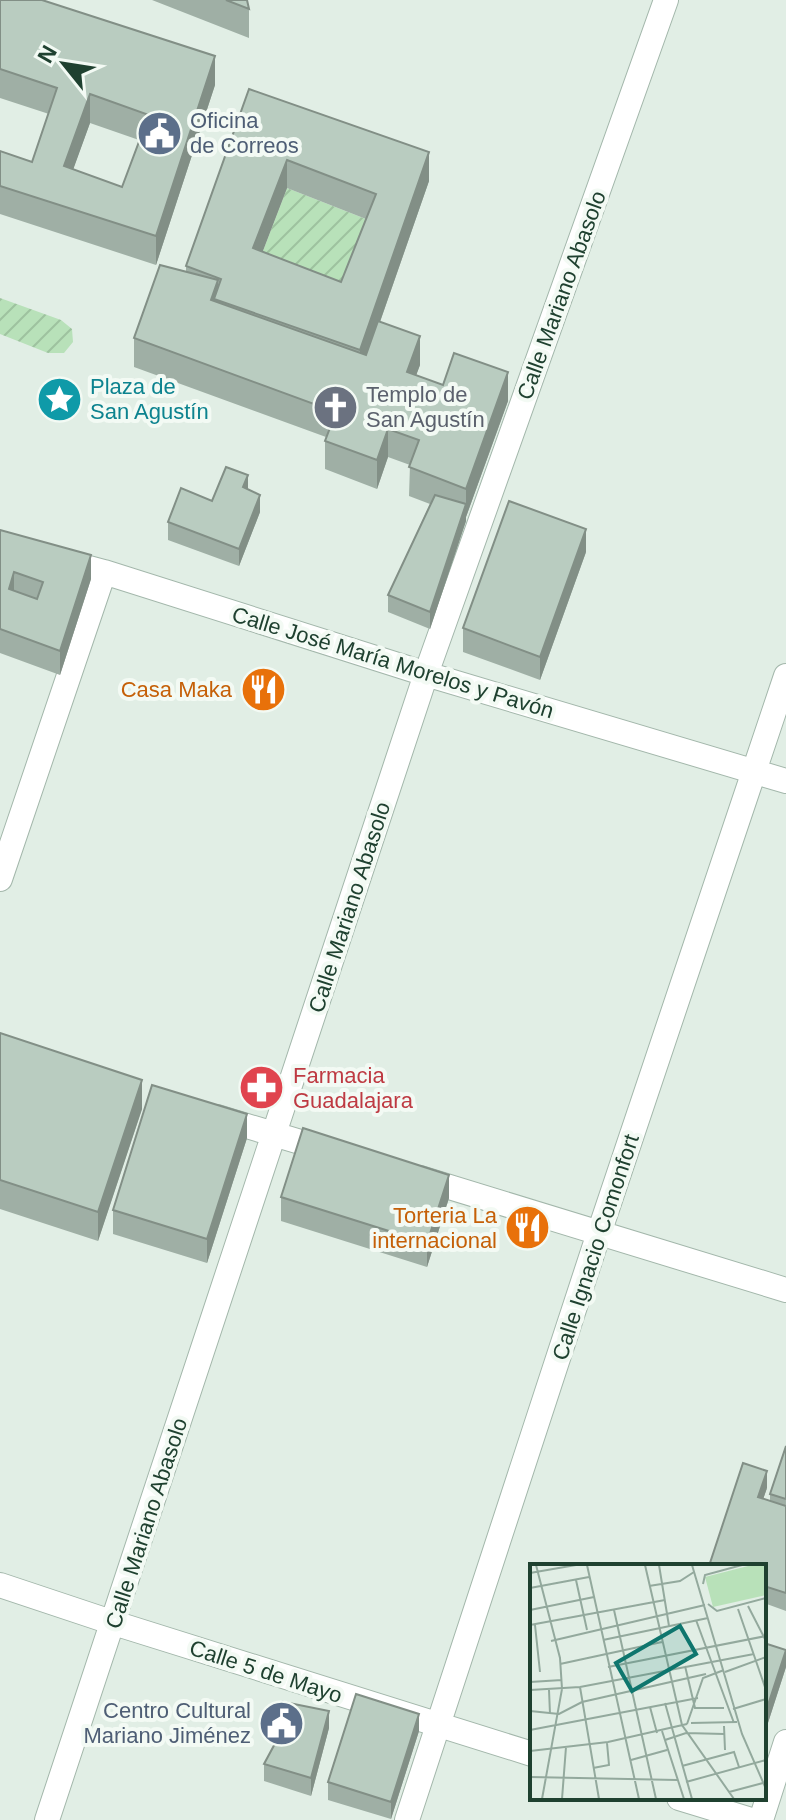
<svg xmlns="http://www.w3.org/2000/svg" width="786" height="1820" font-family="Helvetica,sans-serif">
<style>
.garden{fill:url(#garden-furrows)}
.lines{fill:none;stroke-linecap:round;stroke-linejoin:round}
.street-casing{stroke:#a3b7ab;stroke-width:26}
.street{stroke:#fff;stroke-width:24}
.wall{fill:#9fafa5;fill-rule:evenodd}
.shaded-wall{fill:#828f86}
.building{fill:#b9ccc0;stroke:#828f86;stroke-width:2;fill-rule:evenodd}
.labels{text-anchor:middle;stroke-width:8;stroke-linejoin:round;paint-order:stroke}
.service-label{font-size:22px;fill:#4e5e75;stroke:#f3faf4;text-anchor:start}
.street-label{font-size:22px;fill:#1f4130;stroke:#f3faf4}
.culture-label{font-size:22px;fill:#0d838f;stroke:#f3faf4;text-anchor:start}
.worship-label{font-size:22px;fill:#5b616d;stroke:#f3faf4;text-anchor:start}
.food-label{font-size:22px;fill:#c56008;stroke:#f3faf4;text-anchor:end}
.health-label{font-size:22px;fill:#be3a42;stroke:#f3faf4;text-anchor:start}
.inset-road{fill:none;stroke:#93a99d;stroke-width:2}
.view{fill:#0f766e;fill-opacity:0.15;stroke:#0f766e;stroke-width:4}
.inset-edge{fill:none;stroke:#1f4130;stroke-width:4}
</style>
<defs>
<pattern id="garden-furrows" width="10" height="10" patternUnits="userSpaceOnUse" patternTransform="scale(2)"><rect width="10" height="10" fill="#b8e1b9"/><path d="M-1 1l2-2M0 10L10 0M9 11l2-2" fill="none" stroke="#9ec29f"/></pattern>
</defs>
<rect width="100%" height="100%" fill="#e1eee5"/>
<path class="garden" d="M287,188l89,35 -35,88 -88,-34z
M0,298l61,22 11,9 1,13 -9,11h-16l-48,-19z"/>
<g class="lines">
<defs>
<path id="street" d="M0,544l104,28 322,102 360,107
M0,879l104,-307
M217,1117l110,33
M420,1178l366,112
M0,1585l114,38 418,131
M679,1798l72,22
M47,1820l379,-1146 240,-674
M407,1820l192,-587 187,-557
M761,1820l25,-78"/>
</defs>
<use href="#street" class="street-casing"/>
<use href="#street" class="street"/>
</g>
<path class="wall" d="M0,0l215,85 -59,180 -156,-51v-63l32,11 17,-48 -49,-16zM90,123l49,17 -17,47 -49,-18z
M152,0h95l2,9v29z
M249,89l180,92 -49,141 40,43 -4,10 27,10 65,16 -42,116v4l-36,108 -42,-17v-17l42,-91 -21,-8 1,-31 -22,-8 -11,32 -52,-20v-28l1,-4 -192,-70v-29l52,-66v-6zM287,188l79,31 -25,63 -79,-30z
M248,489l12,23 -21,54 -71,-26v-18l44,-21z
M0,530l91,49 -31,96 -60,-22z
M586,552l-46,128 -77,-28v-24z
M0,1033l142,76 -44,132 -98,-32z
M247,1138l-40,125 -94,-29v-24z
M281,1197l168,1 -22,69 -146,-46z
M786,1446v165l-22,-8v-37h-55l58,-78 -4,11 7,2v-7z
M764,1643l22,24 -20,62 -2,-1z
M284,1702l45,26 -18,68 -47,-15v-17l22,-42 -2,-3z
M419,1731l-28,88 -63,-19v-18z"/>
<path class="shaded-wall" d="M215,56v29l-59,180v-29z
M90,94v29l-26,72v-29z
M429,152v29l-69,198v-29z
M287,160v28l-34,89v-29z
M218,280v20l-4,-1v22l-3,-21z
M420,336v29l-13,35v-28z
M508,372v29l-42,116v-28z
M388,429v28l-11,32v-29z
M248,475v17l-5,-5z
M260,495v17l-21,54v-17z
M466,504v17l-36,108v-17z
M586,529v23l-46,128v-23z
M91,555v24l-31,96v-24z
M14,572v24l-5,-7z
M142,1080v29l-44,132v-29z
M247,1114v24l-40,125v-24z
M449,1175v23l-22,69v-24z
M767,1471v17l-9,26v-17z
M786,1650v17l-20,62v-18z
M329,1711v17l-18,68v-18z
M419,1714v17l-28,88v-17z"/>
<path class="building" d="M0,0h42l173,56 -59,180 -156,-50v-35l32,11 25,-74 -57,-19zM90,94l59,21 -27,72 -58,-21z
M226,0h21l2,9z
M249,89l180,63 -69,198 -146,-51 7,-20 -35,-13zM287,160l89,34 -35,88 -88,-34z
M160,265l58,15 -7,20 155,55 12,-34 42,15 -13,36 36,13 11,-32 54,19 -42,117 -57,-22 10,-27 -31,-11 -11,31 -52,-19 11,-29 -202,-74z
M226,467l22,8 -5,12 17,8 -21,54 -71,-27 13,-34 31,13z
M435,495l31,9 -36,108 -42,-17z
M509,501l77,28 -46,128 -77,-29z
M0,530l91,25 -31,96 -60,-22zM14,572l29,10 -6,17 -28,-10z
M0,1033l142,47 -44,132 -98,-32z
M152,1085l95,29 -40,125 -94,-29z
M303,1128l146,47 -22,68 -146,-46z
M786,1446v53l-16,-5z
M743,1463l24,8 -9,26 28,9v87l-22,-7v-20h-55z
M764,1643l22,7 -20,61h-2z
M356,1694l63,20 -28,88 -63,-20z
M284,1702l45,9 -18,67 -47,-14 28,-52z"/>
<defs>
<symbol id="civic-disc" viewBox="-11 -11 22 22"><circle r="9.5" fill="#5c6f8a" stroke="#f3faf4"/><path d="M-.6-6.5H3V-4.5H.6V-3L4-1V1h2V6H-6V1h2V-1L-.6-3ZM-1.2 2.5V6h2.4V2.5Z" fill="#fff"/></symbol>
<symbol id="sight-disc" viewBox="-11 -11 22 22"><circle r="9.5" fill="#0f9aa8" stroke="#f3faf4"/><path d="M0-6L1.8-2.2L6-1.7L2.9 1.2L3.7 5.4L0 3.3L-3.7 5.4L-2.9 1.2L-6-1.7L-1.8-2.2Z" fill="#fff"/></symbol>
<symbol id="church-disc" viewBox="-11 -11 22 22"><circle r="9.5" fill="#6b7280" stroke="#f3faf4"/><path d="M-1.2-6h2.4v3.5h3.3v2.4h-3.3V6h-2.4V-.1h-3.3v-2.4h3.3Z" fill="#fff"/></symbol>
<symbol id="restaurant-disc" viewBox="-11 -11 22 22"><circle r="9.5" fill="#e8710a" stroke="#f3faf4"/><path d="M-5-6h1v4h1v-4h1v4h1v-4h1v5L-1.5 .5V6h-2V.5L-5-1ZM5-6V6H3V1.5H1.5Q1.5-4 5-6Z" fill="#fff"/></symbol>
<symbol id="pharmacy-disc" viewBox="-11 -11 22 22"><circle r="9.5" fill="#e0444e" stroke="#f3faf4"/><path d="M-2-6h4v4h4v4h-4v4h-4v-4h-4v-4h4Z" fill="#fff"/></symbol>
</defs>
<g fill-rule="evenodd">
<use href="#civic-disc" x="134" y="108" width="51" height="51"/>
<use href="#sight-disc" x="34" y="374" width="51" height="51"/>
<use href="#church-disc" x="310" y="382" width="51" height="51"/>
<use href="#restaurant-disc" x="238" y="664" width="51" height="51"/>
<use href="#pharmacy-disc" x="236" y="1062" width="51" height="51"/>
<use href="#restaurant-disc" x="502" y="1202" width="51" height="51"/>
<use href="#civic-disc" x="256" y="1698" width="51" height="51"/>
</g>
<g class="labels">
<g class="service-label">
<text x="190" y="128">Oficina<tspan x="190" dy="25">de Correos</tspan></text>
<text x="251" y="1718" text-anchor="end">Centro Cultural<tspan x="251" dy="25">Mariano Jiménez</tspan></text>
</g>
<g class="street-label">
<text transform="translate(561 295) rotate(-70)" y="8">Calle Mariano Abasolo</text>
<text transform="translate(393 662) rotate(17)" y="8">Calle José María Morelos y Pavón</text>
<text transform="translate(349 907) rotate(-72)" y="8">Calle Mariano Abasolo</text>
<text transform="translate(595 1247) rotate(-72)" y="8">Calle Ignacio Comonfort</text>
<text transform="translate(146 1523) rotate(-72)" y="8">Calle Mariano Abasolo</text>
<text transform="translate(266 1671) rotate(18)" y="8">Calle 5 de Mayo</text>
</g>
<g class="culture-label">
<text x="90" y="394">Plaza de<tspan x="90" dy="25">San Agustín</tspan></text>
</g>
<g class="worship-label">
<text x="366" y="402">Templo de<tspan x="366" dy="25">San Agustín</tspan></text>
</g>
<g class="food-label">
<text x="232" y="697">Casa Maka</text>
<text x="497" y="1223">Torteria La<tspan x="497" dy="25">internacional</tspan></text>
</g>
<g class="health-label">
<text x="293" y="1083">Farmacia<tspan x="293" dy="25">Guadalajara</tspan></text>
</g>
</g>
<g transform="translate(530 1564)">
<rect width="236" height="236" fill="#e1eee5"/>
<path d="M222,1h14v30l-53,12 -8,-30z" fill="#b8e1b9"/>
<path class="inset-road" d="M6,1l24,93 2,31 -20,110M57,1l52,234M115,1l37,160 52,74M129,1l10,61M162,1l50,169 24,55M0,9l46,-8M46,16l11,50M173,20l2,-9 37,-10M119,22l31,-5 14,-9M0,24l59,-11M178,40l9,7 49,-13M218,42l18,35M208,45l28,81M0,46l64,-13M84,46l42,189M166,56l38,103M0,61l135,-25M5,61l5,47M73,76l105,-22M21,77l154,-36M30,100l102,-22M155,102l10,42h29M78,103l158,-31M195,108l41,-15M0,118l32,-2M50,123l19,112M0,126l50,-3 174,-33M19,126l1,24M135,139l7,25M120,143l7,26M203,145l33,-10M0,147l29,3 23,-12 124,-28M161,159l46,-1M157,160l16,-46 21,-8M194,162l1,24M142,164l20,71M0,166l168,-32M132,167l22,68M135,176l21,-7 38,1M0,187l78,-9 79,-18M101,196l36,-10M152,202l52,-14 5,15M63,204l16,-3 -2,-22M0,213l147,3M156,218l80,-22M199,228l34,-9M32,235l4,-52"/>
<path class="view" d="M150,62l16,28 -64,37 -16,-28z"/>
<rect width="236" height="236" class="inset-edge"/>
</g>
<g transform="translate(64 64) rotate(300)" stroke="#f3faf4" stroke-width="6" paint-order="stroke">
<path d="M0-6L14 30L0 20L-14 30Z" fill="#1f4130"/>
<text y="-12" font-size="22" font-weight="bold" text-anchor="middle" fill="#1f4130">N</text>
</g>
</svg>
